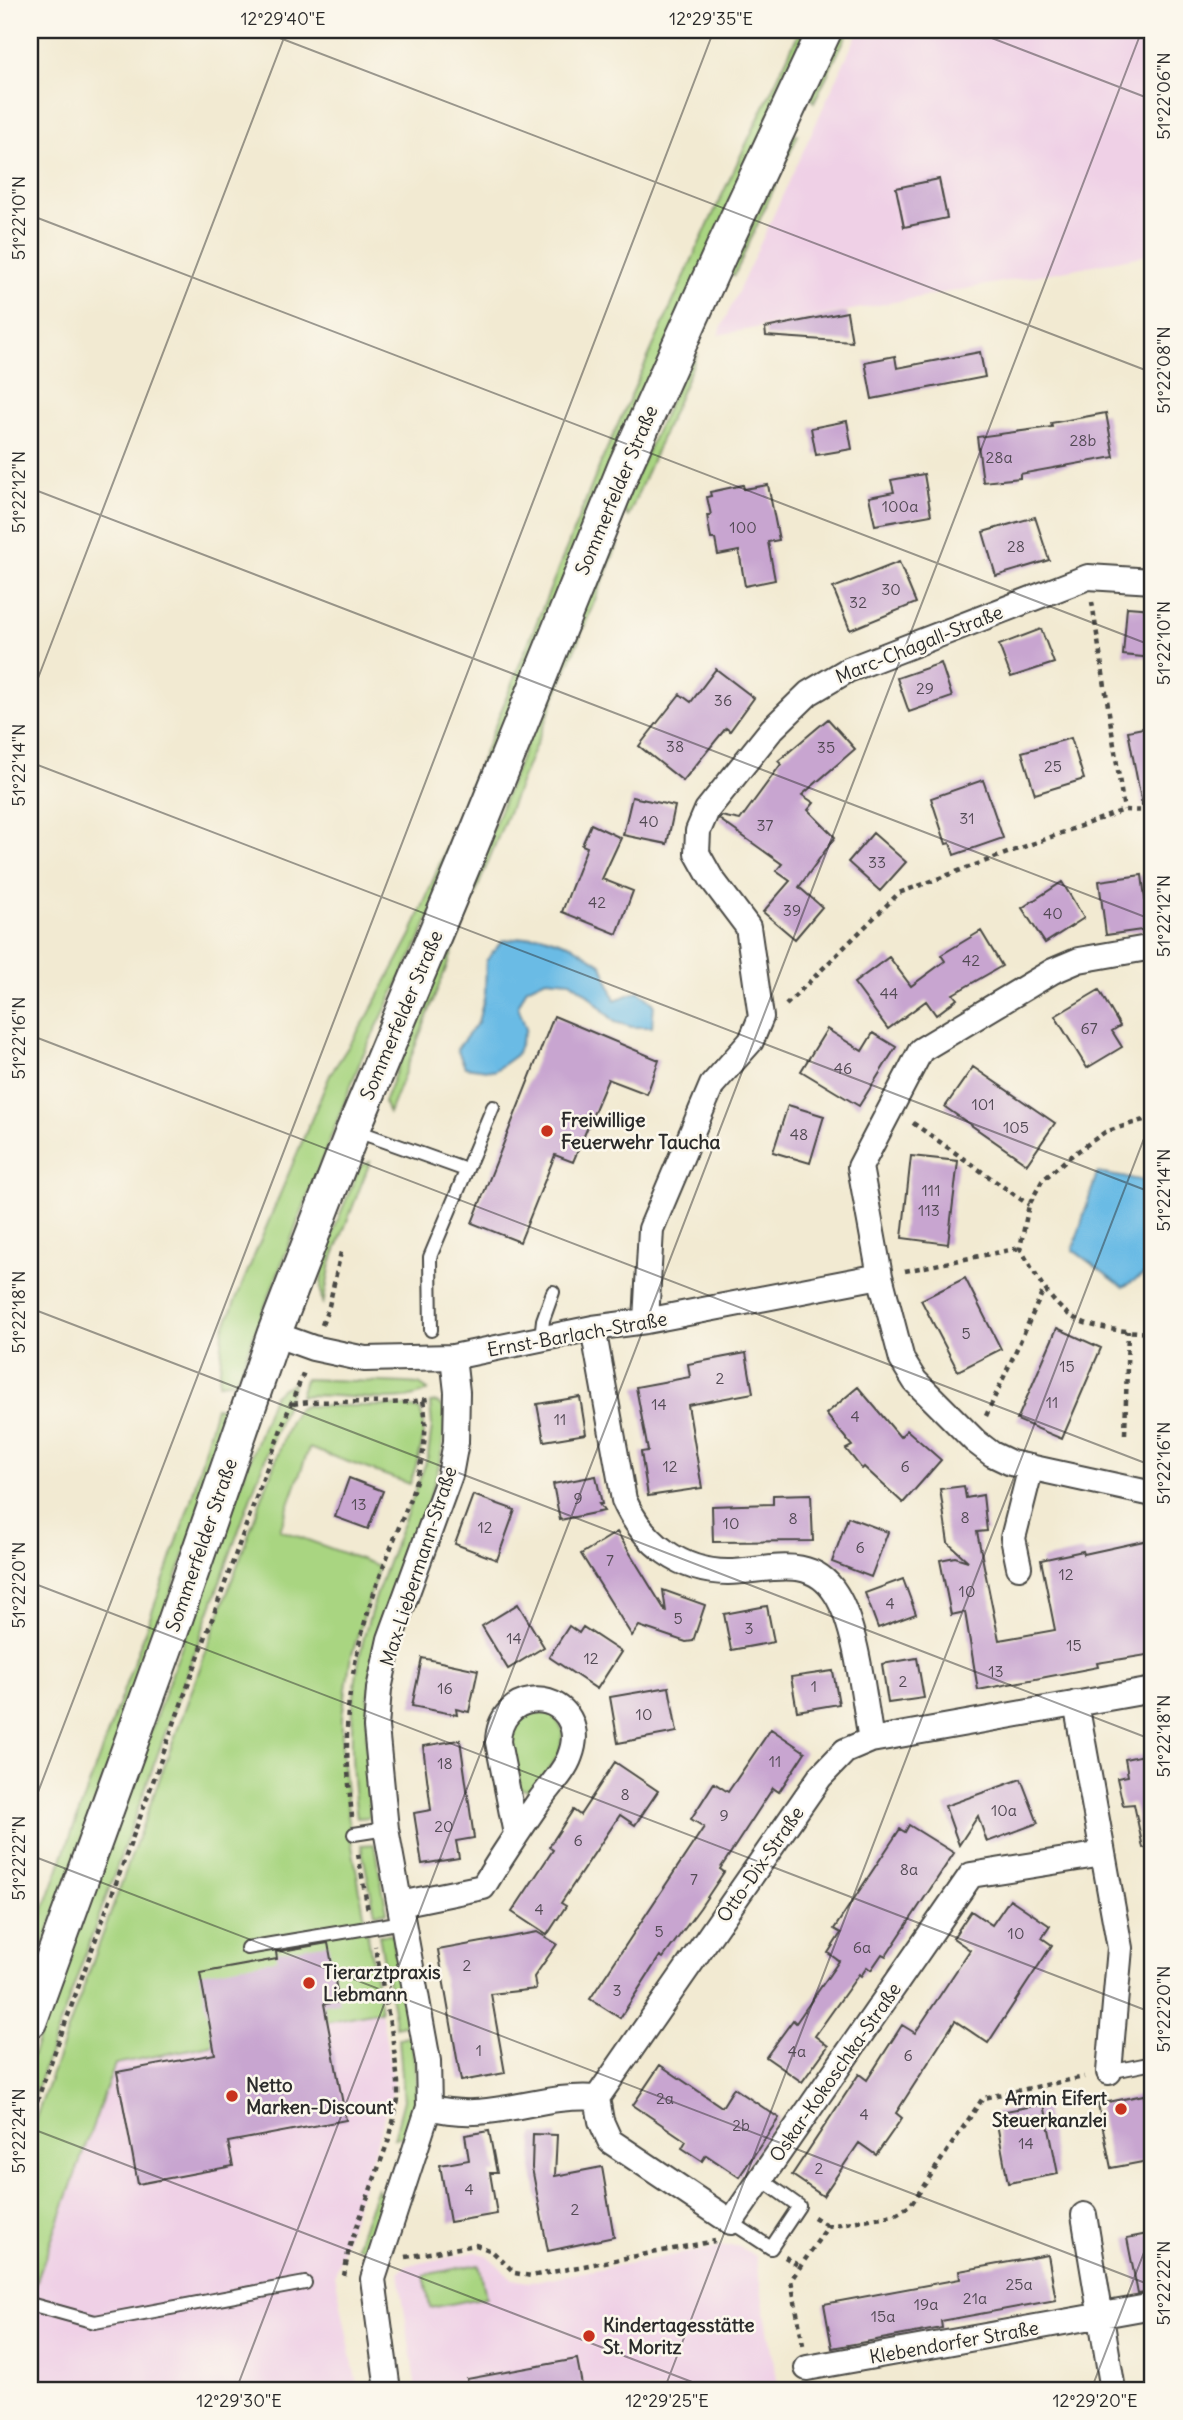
<svg xmlns="http://www.w3.org/2000/svg" width="1183" height="2420" font-family="Delius,sans-serif">
<style>
.built{fill:#efd0e6}
.green{fill:#a9d581;stroke:#6a8056;stroke-width:2}
.water{fill:#6abbe5;stroke:#4a7388;stroke-width:2}
.building{fill:#c8a5d0}
.lines{fill:none;stroke-linecap:round;stroke-linejoin:round}
.service-casing{stroke:#494844;stroke-width:16}
.minor-casing{stroke:#494844;stroke-width:28}
.secondary-casing{stroke:#494844;stroke-width:37}
.path{stroke:#494844;stroke-width:4.5;stroke-dasharray:5 5;stroke-linecap:butt}
.service{stroke:#fff;stroke-width:12}
.minor{stroke:#fff;stroke-width:24}
.secondary{stroke:#fff;stroke-width:33}
.ticks{fill:none;stroke:#2b2b2b;stroke-width:2;stroke-opacity:0.45}
.poi-dot{fill:#c8321e;stroke:#fbf7ec;stroke-width:2.5}
.labels{text-anchor:middle;stroke-width:5;stroke-linejoin:round;paint-order:stroke}
.number-label{font-size:16px;fill:#524a54}
.street-label{font-size:19px;fill:#2b2b2b;stroke:#fbf7ec}
.poi-label{font-size:19px;font-weight:bold;fill:#2b2b2b;stroke:#fbf7ec;text-anchor:start}
.neatline{fill:none;stroke:#2b2b2b;stroke-width:2.5}
.ticks-label{font-size:18px;text-anchor:middle;fill:#2b2b2b}
</style>
<rect width="100%" height="100%" fill="#fbf7ec"/>
<filter id="ink" filterUnits="userSpaceOnUse"><feTurbulence type="fractalNoise" baseFrequency=".0143" numOctaves="2"/><feDisplacementMap in="SourceGraphic" scale="14" xChannelSelector="R" yChannelSelector="G"/><feConvolveMatrix kernelMatrix="1 2 1 2 8 2 1 2 1" color-interpolation-filters="sRGB"/></filter>
<filter id="wash" filterUnits="userSpaceOnUse"><feTurbulence type="fractalNoise" baseFrequency=".00686" numOctaves="4" result="noise"/><feDisplacementMap in="SourceGraphic" scale="28" xChannelSelector="R" yChannelSelector="G"/><feGaussianBlur stdDeviation="1.57" result="paint"/><feColorMatrix in="noise" values="0 0 0 0 0 0 0 0 0 0 0 0 0 0 0 0 0 1.4 0 .05"/><feComposite in="paint" operator="in"/></filter>
<g filter="url(#wash)">
<rect width="100%" height="100%" fill="#f2ead2"/>
<path class="built" d="M859,30h294v224l-435,81z
M381,2011l13,76 -59,187 23,116h-328v-90l85,-236z
M724,2246h15l16,10 24,134h-363l-17,-117 6,-7 71,-14 12,4 25,23 16,3z"/>
<path class="green" d="M800,30h10l-390,909 -58,118 -126,324 -17,2 4,-53 107,-255 38,-59 43,-81 191,-475 98,-218z
M840,30h9l-35,72 -3,-4z
M794,134l4,1 -64,141 -4,-5z
M697,355l-69,162 -6,-9 67,-149z
M605,546h12l-132,323 -96,244 -5,-11z
M370,1162l-39,101 -8,42c-11,-38 23,-102 37,-139z
M305,1379l100,4 14,1 9,6c-25,19 -95,1 -128,6z
M294,1383l-36,94 -228,630v-45l243,-666 8,-7z
M437,1402l7,7c6,67 -40,144 -60,208 -20,64 -20,133 -14,200l-13,1c-8,-62 -8,-124 8,-185 16,-60 43,-118 63,-177l4,-30 -2,-23z
M305,1406h99l16,4c9,24 -3,52 -10,74l-101,-36 -29,82 99,36 -29,95 -8,56v35l8,82 31,177 -266,53 -85,236v-166l260,-713 8,-12z
M216,1407l9,3 -23,96 -172,478v-42h2l136,-374 23,-68z
M523,1712l30,1 10,18 -3,21 -25,40 -21,-5c-4,-32 -12,-48 9,-75z
M374,1844l13,68 -12,1 -14,-68z
M379,1935h13l16,89 -12,3z
M411,2036c4,32 11,67 -2,98l-15,4 10,-38 -5,-61z
M377,2188l7,11 -14,50 -14,-3z
M479,2264l7,33 -56,11 -6,-33z"/>
<path class="water" d="M541,935l30,10 31,20 13,35 24,-9 15,13 -2,23h-20l-17,-5 -29,-29 -16,-12 -24,-2 -19,9 -9,18 8,23 -10,26 -22,16 -29,-4 -8,-18 21,-27 7,-27 1,-34 16,-20z
M1097,1173l56,9v87l-30,18 -50,-37z"/>
<g id="blocks">
<path class="building" d="M939,179l8,39 -43,9 -8,-39z
M847,312l5,30 -86,-6 -1,-8z
M980,352l5,25 -113,22 -7,-37 30,-6 2,12z
M1106,413l8,44 -94,17v4l-37,4 -6,-45 75,-10 -1,-4z
M847,421l5,28 -36,6 -5,-27z
M924,474l7,41 -56,10 -6,-28 25,-5 -3,-12z
M743,485l1,4 24,-4 11,55 -11,2 7,38 -30,6 -6,-35 -21,4 -3,-16h-4l-4,-24h4l-4,-18 4,-1 -1,-4z
M1035,517l14,43 -53,16 -13,-44z
M899,562l17,41 -66,27 -17,-42z
M1127,607l26,2v49l-30,-3z
M1041,629l13,34 -43,14 -12,-32z
M941,663l11,34 -43,15 -12,-34z
M716,669l38,29 -24,33 -4,-3 -43,53 -44,-35 41,-52 11,8z
M828,719l27,30 -53,46 12,8 -6,7 27,27 -36,50 23,20 -27,32 -32,-27 27,-31 -14,-10 6,-7 -63,-45 2,-3 19,4 41,-56 -3,-3z
M1153,726v78l-11,1 -14,-74z
M1071,738l13,41 -49,15 -13,-42z
M983,780l20,58 -49,17 -4,-12 -4,1 -15,-46z
M632,797l43,9 -8,38 -44,-9z
M591,824l30,14 -19,41 31,12 -16,43 -55,-22 25,-65 -5,-2z
M873,833l33,29 -26,29 -32,-29z
M1142,875l7,54 -43,6 -7,-54z
M1062,882l22,36 -39,25 -23,-35z
M981,931l21,35 -49,28 4,5 -21,16 -10,-14 -38,28 -34,-46 35,-26 22,29 34,-25 -4,-6z
M1099,990l21,36 -8,5 10,16 -35,21 -32,-52z
M554,1016l105,44 -12,34 -39,-15 -35,83 -18,-7 -35,87 -48,-19z
M827,1029l35,22 11,-18 23,14 -37,59 -58,-35z
M973,1067l82,56 -28,41 -82,-57z
M788,1105l36,11 -14,47 -37,-11z
M911,1156l47,5 -10,83 -46,-6z
M965,1278l36,71 -43,22 -37,-71z
M1057,1328l44,20 -39,91 -45,-19z
M746,1353l7,40 -65,12 14,83 -54,8 -7,-44 7,-1 -12,-64 54,-10 -2,-13z
M858,1387l42,50 7,-7 34,30 -38,43 -39,-36 -2,2 -16,-20 6,-3 -26,-32z
M580,1397l6,37 -42,7 -7,-37z
M596,1476l6,28h-3l5,7 -44,9 -7,-36z
M349,1478l34,13 -15,38 -33,-12z
M964,1486l2,12 17,-3 4,36 -10,1 22,108 56,-10 -14,-70 42,-9 1,3 69,-15v37l-5,1 5,24v53l-56,9 1,4 -120,23 -13,-78 -14,3 -11,-55 15,-3 13,4 -20,-18 -8,-54z
M811,1494l2,47 -100,1 -1,-36 61,-2v-9z
M473,1495l42,15 -18,50 -42,-16z
M848,1517l40,15 -17,45 -39,-15z
M617,1532l49,80 -3,-22 42,15 -12,36 -7,1 -47,-16 -7,10 -51,-82z
M903,1579l13,35 -38,14 -13,-35z
M518,1604l26,43 -36,22 -26,-43z
M767,1606l7,36 -43,8 -7,-36z
M569,1626l10,7 4,-6 38,25 -24,37 -48,-32z
M422,1658l56,12 -9,42 -13,-3 1,6 -45,-9z
M917,1658l7,40 -36,5 -6,-39z
M833,1671l6,33 -42,7 -6,-34z
M669,1687l8,45 -59,11 -8,-46z
M771,1729l34,23 -26,40 -6,-4 -53,81 4,3 -24,36 -37,50 -3,-2 -40,62 -30,-19 114,-172 -13,-8 23,-36 14,9z
M460,1740l14,98 -18,3 3,17 -37,6 -8,-51 17,-3 -8,-64z
M1153,1753v94l-10,1 -9,-44 -11,1 -6,-27 11,-2 -3,-17z
M615,1762l43,29 -23,34 -15,-10 -59,88 5,3 -19,29 -35,-23 41,-62 -4,-3 24,-37 7,5z
M1021,1779l17,44 -51,19 -9,-26 -19,29 -14,-39z
M909,1825l45,28 -68,103 -4,-2 -11,16 -4,-3 -6,9 -2,-2 -44,62 13,10 -26,36 -36,-25 27,-37 3,3 43,-62 -11,-8 13,-20 -7,-4 66,-100 5,3z
M1010,1899l40,27 -8,12 10,7 -64,98 -33,-22 -59,92 6,5 -26,37 -17,-12 -36,53 -31,-21 67,-101 8,6 35,-55 13,8 55,-83 -17,-12 18,-27 21,14z
M537,1932l20,12 -23,33 2,12 -45,5 14,79 -44,8 -23,-131z
M328,1943l11,59 -15,2 22,116 -118,22 5,24 -95,18 -21,-112 98,-18 -15,-81 77,-14 -1,-7z
M660,2065l62,42 12,-19 45,30 -40,59 -33,-22 -4,6 -20,-13 4,-7 -53,-36z
M1144,2095l9,49v16l-42,8 -13,-64z
M1044,2104l14,70 -50,9 -13,-70z
M489,2131l8,42h-7l7,41 -47,8 -10,-57 29,-5 -4,-25z
M533,2134l24,1 -2,41 47,-9 12,70 -66,14 -16,-83z
M1153,2233v59l-15,2 -11,-56z
M1048,2255l8,45 -115,21 1,7 -110,20 -8,-44 136,-25 -1,-8z
M577,2359l6,31h-115l-1,-11z"/>
</g>
</g>
<g filter="url(#ink)">
<use href="#blocks" fill-opacity="0" stroke="#494844" stroke-width="2"/>
<g class="lines">
<defs>
<path id="service" d="M1152,404l1,8
M354,1130l112,40
M431,1330l-1,-73 63,-150
M541,1338l2,-18 10,-28
M354,1834l32,-5
M247,1948l156,-26
M1109,2072l44,-9
M731,2222l40,26 28,-42 -38,-27
M30,2304l65,18 210,-39"/>
<path id="minor" d="M1153,947l-74,13 -26,11 -132,79 -61,117 20,109 22,84 13,21 60,60 17,13 19,9 142,31
M646,1321l5,-92 61,-144 39,-44 10,-24 -13,-90 -37,-49 -14,-25 1,-22 9,-21 65,-81 37,-36 39,-23 240,-93 65,4
M593,1328l31,172c19,43 57,72 104,72 38,0 82,-20 108,22 21,33 28,106 35,146
M274,1334l39,14 52,11 88,-2 140,-29 53,-7 234,-45
M1019,1567l-6,-29 18,-71
M1076,1703l44,245 -11,124
M400,1904l83,-17c18,-30 37,-58 57,-87 9,-13 25,-29 30,-44 3,-8 5,-19 3,-27 -10,-42 -74,-38 -75,13l18,92
M597,2098l4,23 9,20 121,81 240,-347 132,-21
M429,2107c63,17 109,-14 168,-9l223,-321 25,-26 26,-11 282,-50
M1084,2215l29,175
M807,2368l346,-62
M388,2390l-15,-111 56,-172 -1,-46 -42,-232 -10,-102 3,-38 11,-50 60,-164 6,-33 1,-50 -4,-35"/>
<path id="secondary" d="M30,2021l139,-383 105,-304 79,-204 114,-273 158,-391 96,-214 104,-222"/>
</defs>
<use href="#service" class="service-casing"/>
<use href="#minor" class="minor-casing"/>
<use href="#secondary" class="secondary-casing"/>
<path class="path" d="M1092,602l32,208
M786,1005l113,-112 225,-83 29,1
M1153,1117l-48,15 -38,27 -25,22 -13,24 -9,43c41,72 49,80 133,85
M913,1123l116,82
M905,1271l115,-23
M322,1325l7,-19 12,-54
M293,1404c46,-7 94,5 139,-6
M986,1416l58,-127
M1125,1434l3,-103
M353,1674c7,-42 21,-84 37,-124 18,-48 43,-96 33,-150
M350,1693c-6,42 -2,83 2,124
M358,1854l10,56
M30,2120l254,-699 20,-49
M814,2217l14,9
M406,2257l70,-12 16,6 23,22 16,3 184,-35
M785,2257l14,9
M344,2276l5,-28 41,-112 8,-36v-18l-6,-48 -17,-88
M803,2345l-12,-65 37,-54 66,-11 16,-9 73,-108 101,-21"/>
<use href="#service" class="service"/>
<use href="#minor" class="minor"/>
<use href="#secondary" class="secondary"/>
</g>
</g>
<path class="ticks" d="M259,30l894,343M971,30l182,70M30,215l1123,431M30,488l1123,432M30,699l257,-669M30,762l1123,431M30,1035l1123,431M30,1308l1123,432M30,1582l1123,431M30,1813l684,-1783M30,1855l1123,431M30,2128l683,262M236,2390l906,-2360M664,2390l489,-1275M1091,2390l62,-161"/>
<g class="poi-dot">
<circle cx="547" cy="1131" r="7"/>
<circle cx="309" cy="1983" r="7"/>
<circle cx="232" cy="2096" r="7"/>
<circle cx="1121" cy="2109" r="7"/>
<circle cx="589" cy="2336" r="7"/>
</g>
<g class="labels">
<g class="number-label">
<text x="1083" y="446">28b</text>
<text x="999" y="463">28a</text>
<text x="900" y="512">100a</text>
<text x="743" y="533">100</text>
<text x="1016" y="552">28</text>
<text x="891" y="595">30</text>
<text x="858" y="608">32</text>
<text x="925" y="694">29</text>
<text x="723" y="706">36</text>
<text x="675" y="752">38</text>
<text x="826" y="753">35</text>
<text x="1053" y="772">25</text>
<text x="967" y="824">31</text>
<text x="649" y="827">40</text>
<text x="765" y="831">37</text>
<text x="877" y="868">33</text>
<text x="597" y="908">42</text>
<text x="792" y="916">39</text>
<text x="1053" y="919">40</text>
<text x="971" y="966">42</text>
<text x="889" y="999">44</text>
<text x="1089" y="1034">67</text>
<text x="843" y="1074">46</text>
<text x="983" y="1110">101</text>
<text x="1016" y="1133">105</text>
<text x="799" y="1140">48</text>
<text x="931" y="1196">111</text>
<text x="929" y="1216">113</text>
<text x="966" y="1339">5</text>
<text x="1067" y="1372">15</text>
<text x="720" y="1384">2</text>
<text x="1052" y="1408">11</text>
<text x="659" y="1410">14</text>
<text x="855" y="1422">4</text>
<text x="560" y="1425">11</text>
<text x="670" y="1472">12</text>
<text x="905" y="1472">6</text>
<text x="578" y="1504">9</text>
<text x="359" y="1510">13</text>
<text x="965" y="1523">8</text>
<text x="793" y="1524">8</text>
<text x="731" y="1529">10</text>
<text x="485" y="1533">12</text>
<text x="860" y="1553">6</text>
<text x="610" y="1566">7</text>
<text x="1066" y="1580">12</text>
<text x="967" y="1597">10</text>
<text x="890" y="1609">4</text>
<text x="678" y="1624">5</text>
<text x="749" y="1634">3</text>
<text x="514" y="1644">14</text>
<text x="1074" y="1651">15</text>
<text x="591" y="1664">12</text>
<text x="996" y="1677">13</text>
<text x="903" y="1687">2</text>
<text x="814" y="1692">1</text>
<text x="445" y="1694">16</text>
<text x="644" y="1720">10</text>
<text x="775" y="1767">11</text>
<text x="445" y="1769">18</text>
<text x="625" y="1800">8</text>
<text x="1004" y="1816">10a</text>
<text x="724" y="1821">9</text>
<text x="444" y="1832">20</text>
<text x="578" y="1846">6</text>
<text x="909" y="1875">8a</text>
<text x="694" y="1885">7</text>
<text x="539" y="1915">4</text>
<text x="659" y="1937">5</text>
<text x="1016" y="1939">10</text>
<text x="862" y="1953">6a</text>
<text x="467" y="1971">2</text>
<text x="617" y="1996">3</text>
<text x="479" y="2056">1</text>
<text x="797" y="2057">4a</text>
<text x="908" y="2061">6</text>
<text x="665" y="2104">2a</text>
<text x="864" y="2120">4</text>
<text x="741" y="2131">2b</text>
<text x="1026" y="2149">14</text>
<text x="819" y="2174">2</text>
<text x="469" y="2195">4</text>
<text x="575" y="2215">2</text>
<text x="1019" y="2290">25a</text>
<text x="975" y="2304">21a</text>
<text x="926" y="2310">19a</text>
<text x="883" y="2322">15a</text>
</g>
<g class="street-label">
<text transform="translate(616 490) rotate(-67)" y="7">Sommerfelder Straße</text>
<text transform="translate(919 644) rotate(-22)" y="7">Marc-Chagall-Straße</text>
<text transform="translate(401 1015) rotate(-67)" y="7">Sommerfelder Straße</text>
<text transform="translate(577 1334) rotate(-10)" y="7">Ernst-Barlach-Straße</text>
<text transform="translate(201 1545) rotate(-71)" y="7">Sommerfelder Straße</text>
<text transform="translate(418 1566) rotate(-72)" y="7">Max-Liebermann-Straße</text>
<text transform="translate(760 1864) rotate(-55)" y="7">Otto-Dix-Straße</text>
<text transform="translate(835 2072) rotate(-55)" y="7">Oskar-Kokoschka-Straße</text>
<text transform="translate(954 2342) rotate(-10)" y="7">Klebendorfer Straße</text>
</g>
<g class="poi-label">
<text x="561" y="1127">Freiwillige<tspan x="561" dy="22">Feuerwehr Taucha</tspan></text>
<text x="323" y="1979">Tierarztpraxis<tspan x="323" dy="22">Liebmann</tspan></text>
<text x="246" y="2092">Netto<tspan x="246" dy="22">Marken-Discount</tspan></text>
<text x="1107" y="2105" text-anchor="end">Armin Eifert<tspan x="1107" dy="22">Steuerkanzlei</tspan></text>
<text x="603" y="2332">Kindertagesstätte<tspan x="603" dy="22">St. Moritz</tspan></text>
</g>
</g>
<rect width="1183" height="2420" fill="none" stroke="#fbf7ec" stroke-width="77"/>
<rect x="38" y="38" width="1106" height="2344" class="neatline"/>
<g class="ticks-label">
<text x="283" y="25">12°29'40"E</text>
<text x="711" y="25">12°29'35"E</text>
<text transform="translate(1164 96) rotate(-90)" y="6">51°22'06"N</text>
<text transform="translate(19 218) rotate(-90)" y="6">51°22'10"N</text>
<text transform="translate(1164 370) rotate(-90)" y="6">51°22'08"N</text>
<text transform="translate(19 492) rotate(-90)" y="6">51°22'12"N</text>
<text transform="translate(1164 643) rotate(-90)" y="6">51°22'10"N</text>
<text transform="translate(19 765) rotate(-90)" y="6">51°22'14"N</text>
<text transform="translate(1164 916) rotate(-90)" y="6">51°22'12"N</text>
<text transform="translate(19 1038) rotate(-90)" y="6">51°22'16"N</text>
<text transform="translate(1164 1190) rotate(-90)" y="6">51°22'14"N</text>
<text transform="translate(19 1312) rotate(-90)" y="6">51°22'18"N</text>
<text transform="translate(1164 1463) rotate(-90)" y="6">51°22'16"N</text>
<text transform="translate(19 1585) rotate(-90)" y="6">51°22'20"N</text>
<text transform="translate(1164 1736) rotate(-90)" y="6">51°22'18"N</text>
<text transform="translate(19 1858) rotate(-90)" y="6">51°22'22"N</text>
<text transform="translate(1164 2009) rotate(-90)" y="6">51°22'20"N</text>
<text transform="translate(19 2131) rotate(-90)" y="6">51°22'24"N</text>
<text transform="translate(1164 2283) rotate(-90)" y="6">51°22'22"N</text>
<text x="239" y="2407">12°29'30"E</text>
<text x="667" y="2407">12°29'25"E</text>
<text x="1095" y="2407">12°29'20"E</text>
</g>
</svg>
